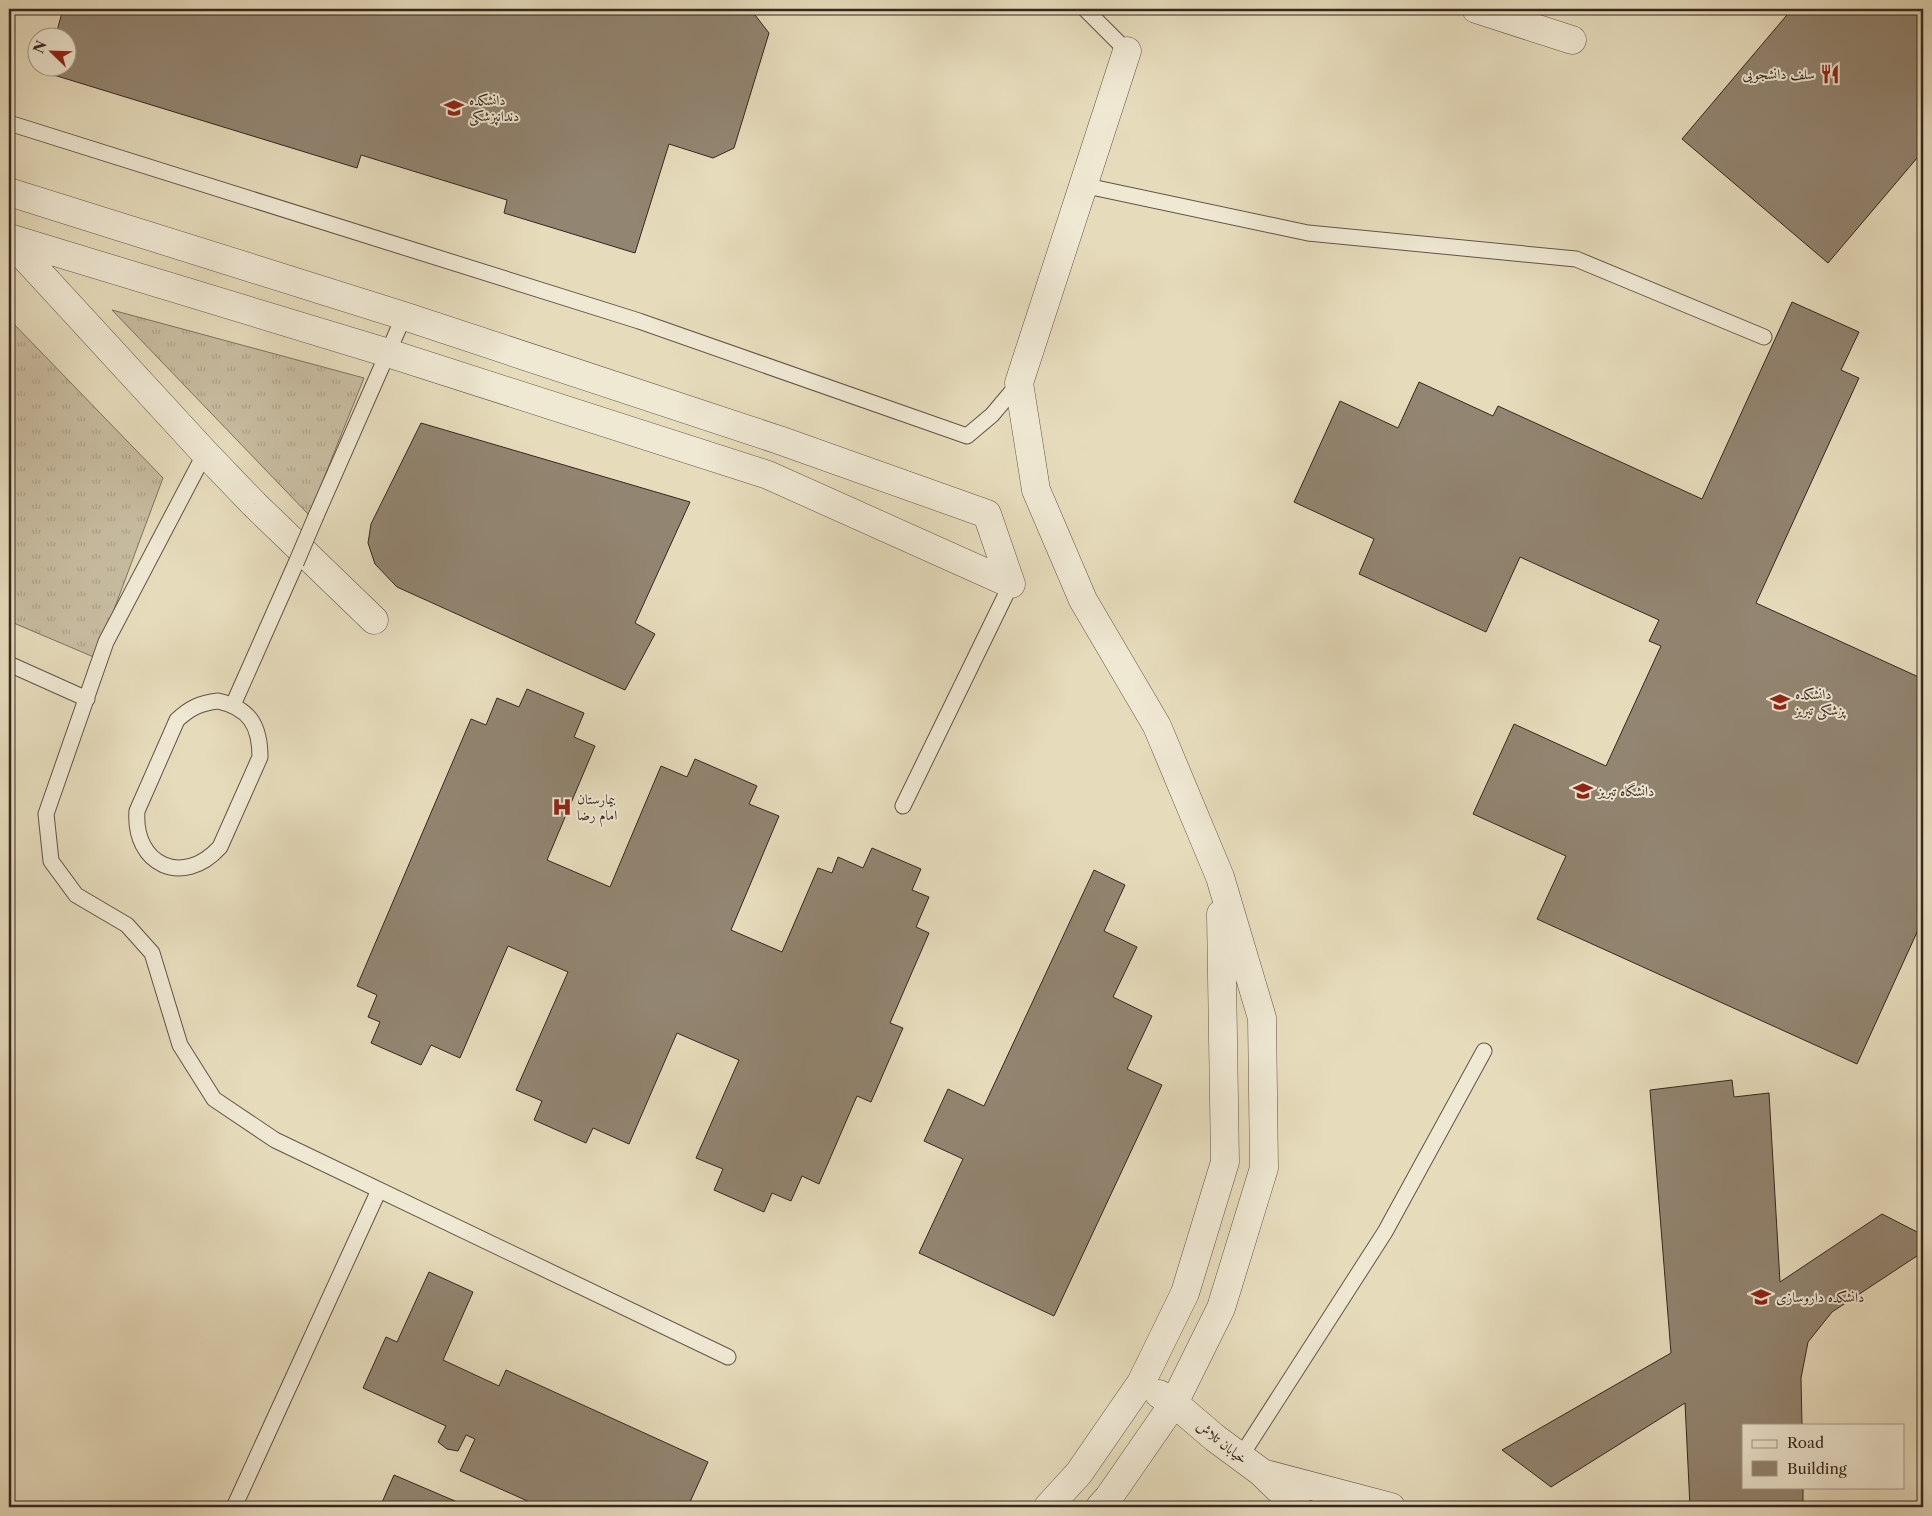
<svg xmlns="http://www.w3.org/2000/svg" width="1932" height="1516" font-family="'Libre Caslon Text',Amiri,serif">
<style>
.grass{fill:url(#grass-tufts);stroke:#807260}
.building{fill:#928571;stroke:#37261f}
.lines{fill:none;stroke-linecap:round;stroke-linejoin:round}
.lane-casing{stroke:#635446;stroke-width:17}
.street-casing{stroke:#635446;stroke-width:29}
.lane{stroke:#efe8d3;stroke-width:15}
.street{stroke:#efe8d3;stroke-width:28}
.lane-bridge-casing{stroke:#635446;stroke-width:17;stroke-linecap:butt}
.lane-bridge{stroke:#efe8d3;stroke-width:15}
.labels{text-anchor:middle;stroke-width:4;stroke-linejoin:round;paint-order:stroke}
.poi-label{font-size:14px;fill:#37261f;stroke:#efe8d3;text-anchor:start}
.street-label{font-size:14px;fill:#37261f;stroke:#efe8d3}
</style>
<defs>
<pattern id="grass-tufts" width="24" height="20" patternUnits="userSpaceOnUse" patternTransform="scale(1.25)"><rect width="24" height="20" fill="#c8bda1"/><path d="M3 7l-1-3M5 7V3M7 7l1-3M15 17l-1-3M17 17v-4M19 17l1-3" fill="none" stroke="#aca28a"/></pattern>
</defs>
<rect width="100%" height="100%" fill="#e6dcbc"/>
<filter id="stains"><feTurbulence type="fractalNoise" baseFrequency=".004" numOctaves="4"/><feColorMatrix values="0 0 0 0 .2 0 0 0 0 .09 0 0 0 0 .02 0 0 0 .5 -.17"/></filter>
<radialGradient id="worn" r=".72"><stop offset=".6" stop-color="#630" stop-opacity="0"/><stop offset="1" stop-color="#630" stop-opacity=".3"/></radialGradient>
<path class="grass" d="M112,310l252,68 -55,137z
M9,319l154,159 -67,180 -87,-37z"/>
<path class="building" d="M63,9h671l21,6 14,18 -35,115 -21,10 -44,-14 -34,109 -131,-40 3,-13 -146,-45 -4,13 -313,-96 1,-4h23v-30h-13z
M1792,9h131v142l-95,112 -146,-124z
M1792,302l67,30 -18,38 18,8 -103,225 167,76v240l-66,145 -320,-145 29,-63 -93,-42 41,-90 92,42 55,-120 -12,-5 10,-21 -139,-63 -34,75 -127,-58 15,-35 -80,-37 46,-101 58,27 21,-46 74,34 5,-10 204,93z
M421,423l269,79 -55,121 20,11 -30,56 -228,-103 -22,-23 -7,-21 3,-19z
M527,689l57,24 -10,24 21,9 -48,114 63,27 51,-121 26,11 8,-18 62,27 -8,18 30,12 -48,114 51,22 36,-84 14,5 6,-16 25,11 9,-20 49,21 -9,21 17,7 -13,30 13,6 -39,90 13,5 -32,74 -14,-6 -38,88 -17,-8 -11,25 -19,-8 -8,19 -50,-22 9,-21 -27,-11 43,-98 -62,-27 -48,111 -36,-16 -7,15 -52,-23 8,-19 -26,-11 52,-118 -60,-26 -48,112 -29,-13 -10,20 -50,-22 9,-21 -12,-5 9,-22 -20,-9 114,-267 15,6 11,-27 22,9z
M1094,870l31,15 -21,46 33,16 -24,50 39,19 -25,53 35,16 -108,231 -135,-63 44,-94 -39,-18 24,-52 36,17z
M1732,1080l2,17 35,-4 11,189 102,-68 41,21v17l-91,60 -24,30 -7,36 1,47h-59v62h60v20h-113l-5,-104 -134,84 -49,-37 169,-97 -21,-263z
M429,1272l44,20 -30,68 56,26 7,-16 202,92 -18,40 11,5h-160l-81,-36 15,-32 -9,-4 -8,16 -11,-2 -9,-7 8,-16 -83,-38 23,-51 11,5z
M394,1475l75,32h-89z"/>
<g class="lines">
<defs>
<path id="lane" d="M1085,9l42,42
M9,123l630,198 328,115 25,-21 27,-32
M1082,185l226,48 268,26 188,78
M205,453l-99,189 -60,172 5,47 25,34 51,30 25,28 28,92 34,54 61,41 453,217
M316,516l88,-200
M9,664l78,35
M218,701c31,7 42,24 42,56l-40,90c-37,41 -87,18 -83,-36l40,-91c13,-12 23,-17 41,-19z
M233,705l63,-142
M903,806l108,-222
M1241,1456l144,-224 99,-181
M234,1507l145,-317"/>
<path id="street" d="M1476,9l96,31
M9,192l395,124 375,124 208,74 24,70
M9,238l379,115 380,122 243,109
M9,240l196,213 49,51 120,116
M1159,1394l15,9 41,35 46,34 36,35
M1262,1473l129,34
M1048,1507l31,-34 62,-90 44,-90 40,-131 -4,-248
M1100,1507l9,-10 65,-94 47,-95 43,-140 -2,-150 -42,-141 -63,-151 -74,-126 -47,-110 -17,-107 108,-332"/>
</defs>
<use href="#lane" class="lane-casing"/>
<use href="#street" class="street-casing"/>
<use href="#lane" class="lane"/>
<use href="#street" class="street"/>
<defs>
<path id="lane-bridge" d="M296,563l20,-47"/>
</defs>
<use href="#lane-bridge" class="lane-bridge-casing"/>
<use href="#lane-bridge" class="lane-bridge"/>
</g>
<defs>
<symbol id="restaurant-bare" viewBox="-9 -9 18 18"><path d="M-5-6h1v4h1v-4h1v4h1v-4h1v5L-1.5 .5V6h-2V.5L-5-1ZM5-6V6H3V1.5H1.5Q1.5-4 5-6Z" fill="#8f2418" stroke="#efe8d3" stroke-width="2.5" paint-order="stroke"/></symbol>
<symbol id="university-bare" viewBox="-9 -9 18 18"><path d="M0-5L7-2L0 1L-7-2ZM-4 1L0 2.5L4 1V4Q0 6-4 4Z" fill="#8f2418" stroke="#efe8d3" stroke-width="2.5" paint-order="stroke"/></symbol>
<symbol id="hospital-bare" viewBox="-9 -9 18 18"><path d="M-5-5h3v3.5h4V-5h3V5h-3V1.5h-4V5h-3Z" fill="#8f2418" stroke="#efe8d3" stroke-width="2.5" paint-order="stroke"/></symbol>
</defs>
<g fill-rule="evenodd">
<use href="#restaurant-bare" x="1816" y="60" width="28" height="28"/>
<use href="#university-bare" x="440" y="94" width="28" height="28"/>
<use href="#university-bare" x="1766" y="688" width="28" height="28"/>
<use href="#university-bare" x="1569" y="777" width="28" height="28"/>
<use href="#hospital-bare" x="548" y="793" width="28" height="28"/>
<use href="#university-bare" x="1747" y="1283" width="28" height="28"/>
</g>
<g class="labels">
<g class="poi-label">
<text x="1815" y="79" text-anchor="end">سلف دانشجویی</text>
<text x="469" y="105">دانشکده<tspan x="469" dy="16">دندانپزشکی</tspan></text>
<text x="1795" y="699">دانشکده<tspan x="1795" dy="16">پزشکی تبریز</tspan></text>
<text x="1598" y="796">دانشگاه تبریز</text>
<text x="577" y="804">بیمارستان<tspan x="577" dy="16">امام رضا</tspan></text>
<text x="1776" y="1302">دانشکده داروسازی</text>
</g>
<g class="street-label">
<text transform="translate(1222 1442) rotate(38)" y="5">خیابان تلاش</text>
</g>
</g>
<rect width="1932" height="1516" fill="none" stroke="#e6dcbc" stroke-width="30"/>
<rect x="10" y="10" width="1912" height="1496" fill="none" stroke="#37261f" stroke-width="2.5"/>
<rect x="15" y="15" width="1902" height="1486" fill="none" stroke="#37261f"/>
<rect x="1742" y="1424" width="162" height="65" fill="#efe8d3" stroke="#a59a8b"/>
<rect x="1752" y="1440" width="25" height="8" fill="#efe8d3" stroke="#a59a8b"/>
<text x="1787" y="1448" font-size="15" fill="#37261f">Road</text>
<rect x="1752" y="1461" width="25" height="15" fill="#928571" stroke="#a59a8b"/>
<text x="1787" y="1474" font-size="15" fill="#37261f">Building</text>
<g transform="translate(52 52) rotate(293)"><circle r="24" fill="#efe8d3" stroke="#a59a8b"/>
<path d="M0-4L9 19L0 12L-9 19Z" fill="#8f2418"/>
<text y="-8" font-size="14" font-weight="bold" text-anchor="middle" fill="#37261f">N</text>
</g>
<rect width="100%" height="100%" filter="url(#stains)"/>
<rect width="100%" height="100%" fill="url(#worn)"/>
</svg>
